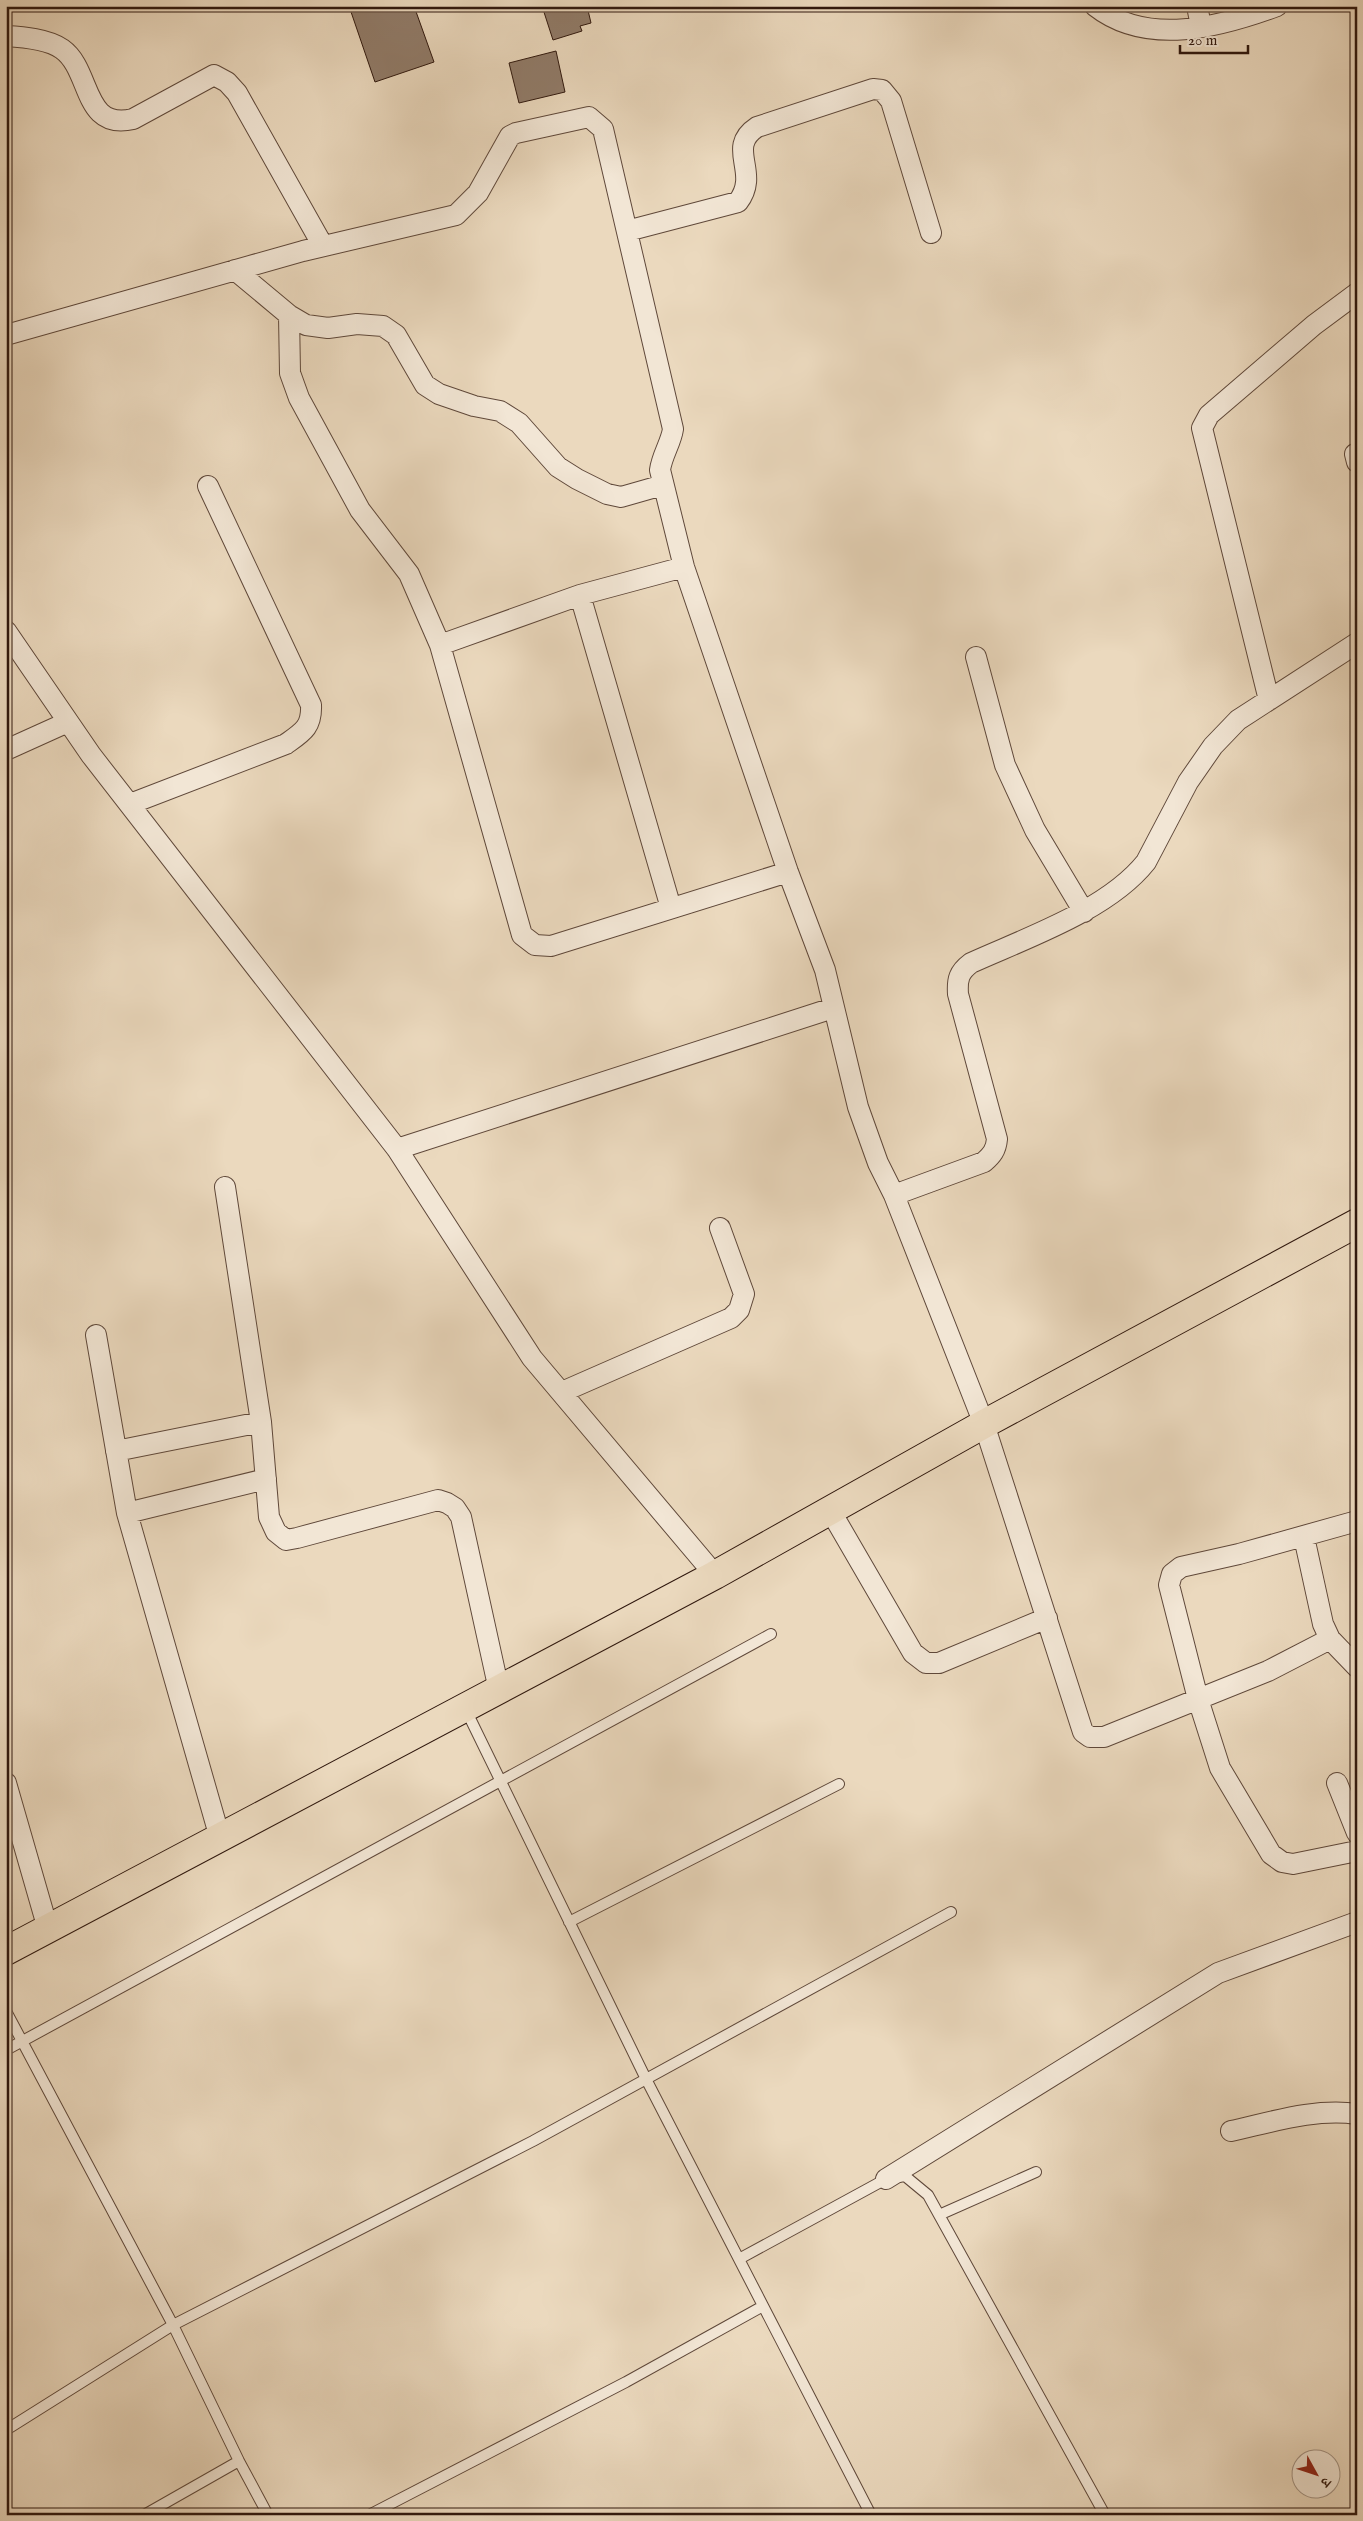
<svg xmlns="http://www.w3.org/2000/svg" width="1363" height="2521" font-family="'IM FELL English','Noto Serif Devanagari',serif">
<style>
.building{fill:#917c6a;stroke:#30180e}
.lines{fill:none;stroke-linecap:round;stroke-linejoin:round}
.service-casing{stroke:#5f483a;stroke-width:12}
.minor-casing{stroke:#5f483a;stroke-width:22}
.primary-casing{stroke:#30180e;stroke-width:30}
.service{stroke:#f2e6d5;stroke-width:10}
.minor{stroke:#f2e6d5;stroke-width:20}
.primary{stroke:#ebd9be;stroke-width:28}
</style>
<rect width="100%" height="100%" fill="#ebd9be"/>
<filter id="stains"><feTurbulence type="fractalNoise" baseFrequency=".004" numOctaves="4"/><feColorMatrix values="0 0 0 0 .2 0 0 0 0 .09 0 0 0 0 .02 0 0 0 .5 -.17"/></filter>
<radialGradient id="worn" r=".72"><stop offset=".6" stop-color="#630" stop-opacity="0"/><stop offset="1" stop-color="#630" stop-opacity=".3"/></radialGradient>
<path class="building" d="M349,6h65l20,56 -59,20z
M542,6h45l4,17 -11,3 2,5 -29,9z
M556,51l9,41 -46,11 -10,-40z"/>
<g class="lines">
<defs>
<path id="service" d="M465,1708l181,371 225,436
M569,1922l270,-138
M6,2011l167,314 66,136 29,54
M6,2050l765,-416
M939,2215l97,-43
M739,2259l147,-80 19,-3 23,19 177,320
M6,2430l167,-105 360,-184 418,-229
M144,2515l95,-54
M369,2515l257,-133 137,-76"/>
<path id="minor" d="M1095,6c52,41 125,21 182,0
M1197,6l4,20
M6,36c17,1 42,3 56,13 30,21 20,82 71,70l81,-44 13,7 10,11 86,153
M627,231l111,-29c23,-30 -13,-54 19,-75l116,-38 9,1 9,11 40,132
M235,270l54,45 17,10 22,3 29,-4 26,2 13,9 29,50 14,9 35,12 26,5 19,12 39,44 19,12 30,15 14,3 42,-12
M289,315l1,58 9,25 61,112 49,64 31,71 82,290 13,10 16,1 237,-74
M6,335l297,-84 153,-36 22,-22 32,-57 6,-3 73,-16 14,12 70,300c-2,14 -11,26 -13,41l24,97 104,305 37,98 33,137 20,56 16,32 90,229 99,308 7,5h14l164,-66 62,-32
M1355,454l2,8
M580,595l91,313
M6,631l85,124 306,394 135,209 183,217
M440,645l140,-50 104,-28
M976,657l29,108 30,65 49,82
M1269,700l-67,-272 7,-13 105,-90 43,-32
M6,750l62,-28
M130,804l156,-60c17,-12 26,-17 25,-39l-103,-219
M397,1149l436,-141
M225,1187l36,235 8,95 7,15 10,8 11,-2 141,-38 9,3 8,5 6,9 38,173
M894,1195l90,-33c8,-7 12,-12 13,-23l-39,-145c-1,-15 1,-22 13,-31 55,-25 137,-53 175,-101l42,-80 25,-36 25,-26 119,-77
M96,1335l31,178 93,325
M562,1392l169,-74 8,-8 5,-16 -24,-66
M116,1451l145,-29
M830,1510l83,143 13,10h13l108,-45
M127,1513l139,-34
M1357,1521l-118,33 -58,13 -9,7 -3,11 29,114 22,69 51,86 11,8 11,2 64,-13
M1304,1537l19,87 7,15 27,28
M6,1783l42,146
M1337,1783l20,50
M1231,2131c41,-9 84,-23 126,-17
M886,2179l332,-206 139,-51"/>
<path id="primary" d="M6,1951l709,-376 269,-151 373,-201"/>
</defs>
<use href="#service" class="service-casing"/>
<use href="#minor" class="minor-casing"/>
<use href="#primary" class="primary-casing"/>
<use href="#service" class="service"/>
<use href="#minor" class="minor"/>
<use href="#primary" class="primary"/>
</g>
<rect width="1363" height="2521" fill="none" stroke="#ebd9be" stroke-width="25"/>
<rect x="8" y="8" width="1348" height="2506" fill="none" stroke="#30180e" stroke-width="2.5"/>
<rect x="12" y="12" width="1338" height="2496" fill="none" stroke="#30180e"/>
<g transform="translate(1316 2474) rotate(130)"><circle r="24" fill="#f2e6d5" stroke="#a49485"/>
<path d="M0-4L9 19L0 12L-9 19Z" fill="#8f2418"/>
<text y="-8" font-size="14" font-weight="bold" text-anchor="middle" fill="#30180e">उ</text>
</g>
<path d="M1180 45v8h68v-8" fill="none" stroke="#30180e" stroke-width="2.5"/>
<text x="1188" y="45" font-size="15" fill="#30180e" stroke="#f2e6d5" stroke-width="4" paint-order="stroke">20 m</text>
<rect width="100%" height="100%" filter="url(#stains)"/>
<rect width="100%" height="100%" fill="url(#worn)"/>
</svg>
